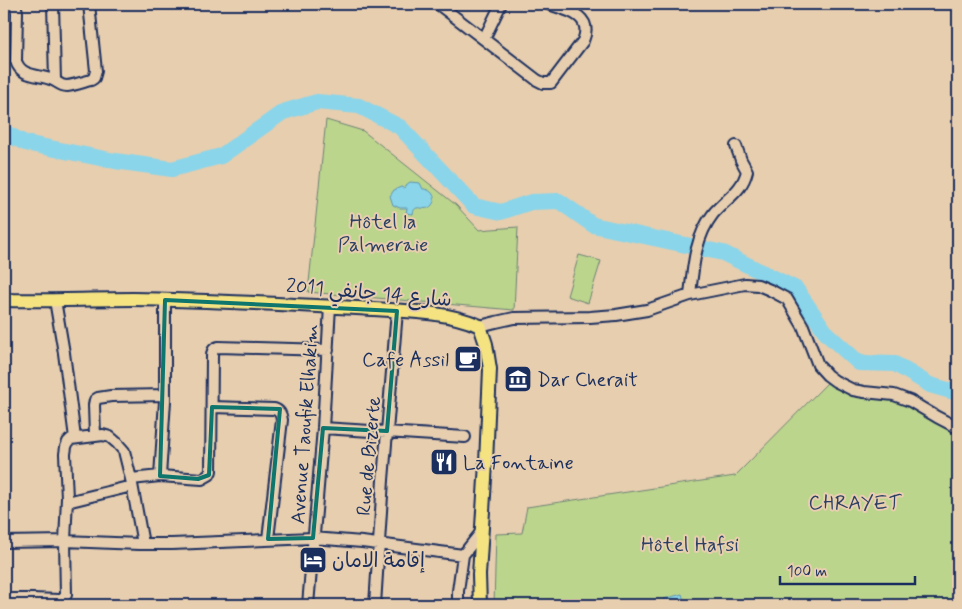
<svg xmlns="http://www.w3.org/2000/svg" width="962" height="609" font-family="Mynerve,'Playpen Sans Arabic',sans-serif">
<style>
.green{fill:#bcd58c;stroke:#6c8275}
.water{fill:#8ad5ea;stroke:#5e93b2}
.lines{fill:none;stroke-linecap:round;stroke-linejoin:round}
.river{stroke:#8ad5ea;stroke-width:16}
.minor-casing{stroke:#1b2f5e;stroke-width:14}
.major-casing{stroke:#1b2f5e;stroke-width:16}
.minor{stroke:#e7ceaf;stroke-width:10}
.major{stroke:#f5e382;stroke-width:12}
.marked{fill:none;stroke:#0f766e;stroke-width:4;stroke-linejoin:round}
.labels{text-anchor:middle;stroke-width:4;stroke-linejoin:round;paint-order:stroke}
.park-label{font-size:20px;fill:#2b4063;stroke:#e7ceaf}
.street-label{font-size:20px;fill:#1b2f5e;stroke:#e7ceaf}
.poi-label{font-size:20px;fill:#1b2f5e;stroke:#e7ceaf;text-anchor:start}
</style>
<rect width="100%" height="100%" fill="#e7ceaf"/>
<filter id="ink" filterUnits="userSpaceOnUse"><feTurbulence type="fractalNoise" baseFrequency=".02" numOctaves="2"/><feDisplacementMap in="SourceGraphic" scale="10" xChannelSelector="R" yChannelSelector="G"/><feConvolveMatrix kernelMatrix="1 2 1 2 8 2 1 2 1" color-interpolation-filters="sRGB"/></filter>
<g filter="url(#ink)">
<path class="green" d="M326,120l37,11 93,74 23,25 39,-3 -4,83 -206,-18z
M579,255l22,6 -13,42 -21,-7z
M835,375l20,13 58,13 45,19v185h-464l2,-71 26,-1 5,-26 208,-31z"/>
<path class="water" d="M410,182l10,1 3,6c8,0 15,8 9,16 -7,9 -17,-4 -19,9l-7,-1 1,-5h-7l-7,-3 -3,-9 4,-6 7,-3 3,1 2,-3z
M682,594l3,10 -5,1h-14l-2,-6z"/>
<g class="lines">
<path class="river" d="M4,132l21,11 90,18 57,8 49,-13 62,-44 34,-10 42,4 41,21 74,79 27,6 30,-10 28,-1 34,24 130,28 73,36 31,45 32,29 36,1 35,21 28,8"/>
<defs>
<path id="minor" d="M15,4l2,8 -1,49c5,17 24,13 37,19 5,2 7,6 14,6 8,-1 16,-4 24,-6l3,-2 2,-7 -7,-67
M53,4l2,76
M438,4l99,76 6,3h8l32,-42c11,-26 -16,-31 -35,-37
M484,39l17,-35
M690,295c3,-28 5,-58 23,-81 13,-16 29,-22 34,-43l-6,-11 -5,-14
M55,300l9,53 11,85
M165,300v101l-5,75 42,3 7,-4 2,-4 1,-114c0,-6 1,-8 6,-10l110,3
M480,326l16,-4 18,-4 76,-1 26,-2 31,-5 43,-15 55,-11 13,1 12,5 17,9 16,27 15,39 9,10 8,6 18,9 11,2 30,3 16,6 27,16 21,11
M212,407l62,2c6,2 7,5 8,11l-14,119
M323,428l142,9
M95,436l-1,-31 1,-5 3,-2 13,-2 54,-1
M67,502l65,-16
M4,542l61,-1 74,3h33l141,-6 49,4 101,13
M143,544l-12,-65 29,-3
M12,599h20l27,1 4,-1 3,-4 -1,-54 2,-43 -2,-44 1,-7 2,-5 3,-3 32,-4 7,2 7,6 7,8 7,28
M308,605l15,-177 7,-122
M375,605l8,-125 14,-169
M458,605v-14l5,-36 19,-24"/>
<path id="major" d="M4,300c43,1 86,-1 129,-1 74,1 149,5 224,9 38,3 88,2 123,18l6,18 4,25 -4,94 -7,112 1,30"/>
</defs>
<use href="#minor" class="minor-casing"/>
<use href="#major" class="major-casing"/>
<use href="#minor" class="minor"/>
<use href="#major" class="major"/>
</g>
</g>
<path class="marked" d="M165,300l232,11 -10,120 -64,-3 -10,110 -45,1 12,-130 -68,-2 -3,68 -11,4 -38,-3z"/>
<defs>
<symbol id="cafe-square" viewBox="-11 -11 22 22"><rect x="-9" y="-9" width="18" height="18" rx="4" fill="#1b2f5e" stroke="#e7ceaf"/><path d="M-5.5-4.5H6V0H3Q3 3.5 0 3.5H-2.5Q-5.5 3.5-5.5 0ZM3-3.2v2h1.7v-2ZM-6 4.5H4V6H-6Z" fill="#fff"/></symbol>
<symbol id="museum-square" viewBox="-11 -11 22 22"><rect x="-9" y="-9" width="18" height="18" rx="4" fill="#1b2f5e" stroke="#e7ceaf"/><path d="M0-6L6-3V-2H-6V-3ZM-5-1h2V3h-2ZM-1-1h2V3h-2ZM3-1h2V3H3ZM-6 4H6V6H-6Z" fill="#fff"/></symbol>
<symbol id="restaurant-square" viewBox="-11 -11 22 22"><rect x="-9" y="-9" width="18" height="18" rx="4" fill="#1b2f5e" stroke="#e7ceaf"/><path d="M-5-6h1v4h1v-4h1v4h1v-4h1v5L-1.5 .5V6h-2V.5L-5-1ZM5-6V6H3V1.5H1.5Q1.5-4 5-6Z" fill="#fff"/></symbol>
<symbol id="hotel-square" viewBox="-11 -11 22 22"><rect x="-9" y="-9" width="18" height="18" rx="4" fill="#1b2f5e" stroke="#e7ceaf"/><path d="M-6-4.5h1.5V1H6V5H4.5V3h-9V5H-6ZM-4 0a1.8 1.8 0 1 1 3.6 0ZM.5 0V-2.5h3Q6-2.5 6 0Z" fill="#fff"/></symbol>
</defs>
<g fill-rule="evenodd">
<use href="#cafe-square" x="452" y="343" width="32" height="32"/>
<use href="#museum-square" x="502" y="363" width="32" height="32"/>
<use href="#restaurant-square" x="428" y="446" width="32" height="32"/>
<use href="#hotel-square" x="297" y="544" width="32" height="32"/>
</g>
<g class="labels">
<g class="park-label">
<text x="383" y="228">Hôtel la<tspan x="383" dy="23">Palmeraie</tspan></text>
<text x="855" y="509">CHRAYET</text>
<text x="690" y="551">Hôtel Hafsi</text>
</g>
<g class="street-label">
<text transform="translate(369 292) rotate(5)" y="7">شارع 14 جانفي 2011</text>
<text transform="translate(304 424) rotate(-86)" y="7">Avenue Taoufik Elhakim</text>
<text transform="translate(368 456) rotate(-85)" y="7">Rue de Bizerte</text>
</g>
<g class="poi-label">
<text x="449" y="366" text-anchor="end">Cafe Assil</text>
<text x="537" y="386">Dar Cherait</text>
<text x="463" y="469">La Fontaine</text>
<text x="332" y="567">إقامة الامان</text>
</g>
</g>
<rect width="962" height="609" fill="none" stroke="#e7ceaf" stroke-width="20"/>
<rect x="10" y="10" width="942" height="589" fill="none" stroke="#1b2f5e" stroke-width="2" filter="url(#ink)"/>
<path d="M780 576v8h135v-8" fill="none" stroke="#1b2f5e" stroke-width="2.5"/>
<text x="787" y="576" font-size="15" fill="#1b2f5e" stroke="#e7ceaf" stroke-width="4" paint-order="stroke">100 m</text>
</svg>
